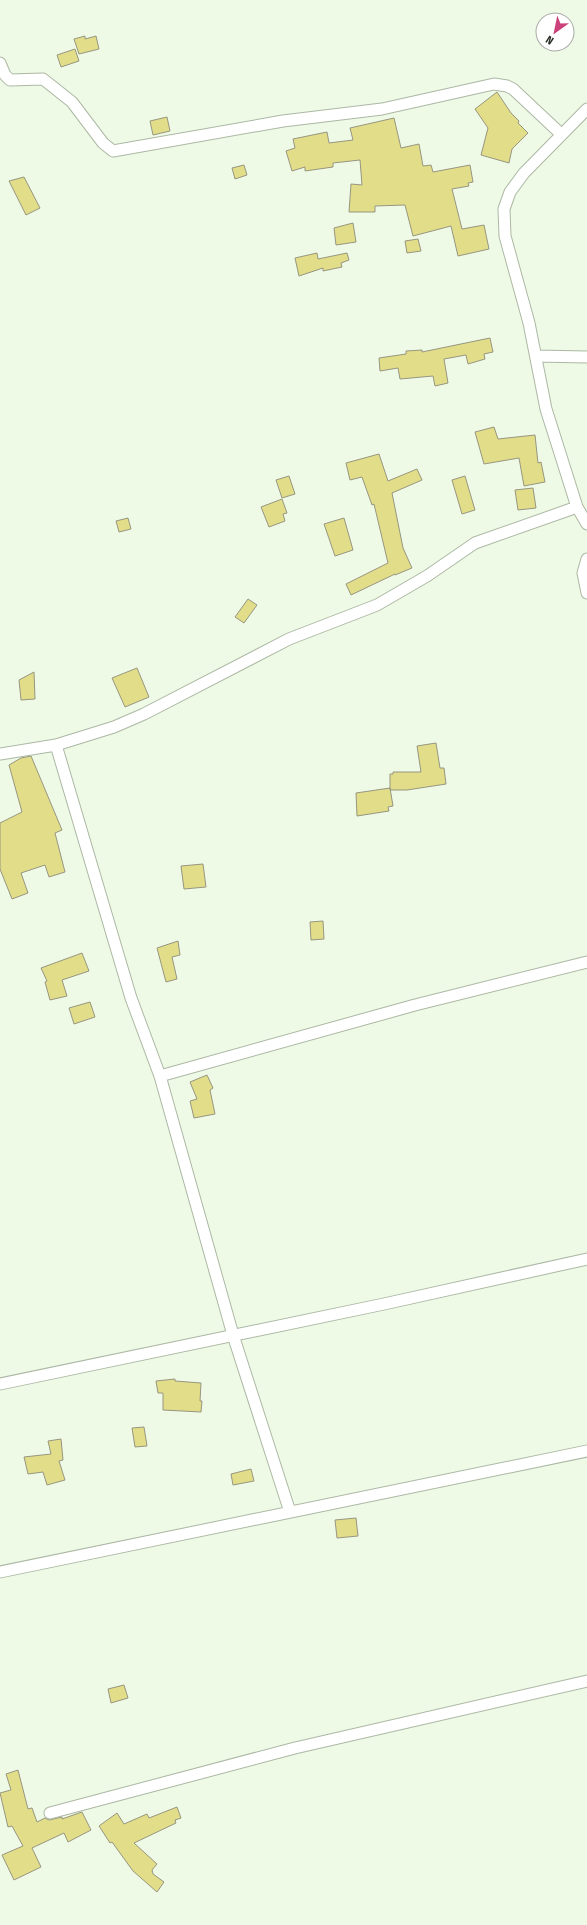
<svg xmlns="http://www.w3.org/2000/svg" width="587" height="1925" font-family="'Fira Sans Condensed',sans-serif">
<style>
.building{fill:#e2dd88;stroke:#979681}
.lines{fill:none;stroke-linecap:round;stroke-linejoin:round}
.street-casing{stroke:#acb8a4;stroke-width:13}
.street{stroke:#fff;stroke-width:11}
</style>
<rect width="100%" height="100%" fill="#eefae5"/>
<path class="building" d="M85,36v3l11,-3 3,13 -20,5 -5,-15z
M75,49l4,12 -18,6 -4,-12z
M497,92l14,21 8,8 -1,2 10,10 -16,16 -3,14 -28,-8 7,-27 -13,-19z
M167,117l3,14 -17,4 -3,-14z
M394,118l7,30 18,-4 4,22 8,-1 2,7 37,-7 3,17 -5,1 1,3 -17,3 10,40 22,-4 5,24 -31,7 -7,-30 -38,10 -8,-31 -30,1v6h-26l2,-28 11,1 -2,-25 -27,3v4l-28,4v-4l-13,4 -6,-20 9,-3 -2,-9 34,-7 2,11 24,-3 -3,-12z
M244,165l3,10 -12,4 -3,-11z
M24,177l16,31 -14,7 -17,-34z
M353,223l3,19 -20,3 -2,-17z
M418,239l3,12 -14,2 -2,-12z
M317,253l1,6 29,-6 2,7 -8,3 1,4 -19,4v-3l-24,8 -4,-18z
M490,338l3,14 -9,2 1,5 -17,5 -2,-9 -22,4 4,24 -13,3 -2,-10 -33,3 -2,-11 -18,3 -1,-13 27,-4v-3l16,-1v2z
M494,427l4,12 37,-4 3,28 3,-1 4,20 -21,4 -5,-28 -35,6 -9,-32z
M379,454l9,27 29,-12 5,11 -30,13 11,55 9,20 -17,7v-1l-44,21 -5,-11 42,-21 -14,-59 -2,1 -10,-28 -12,3 -4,-17z
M289,476l6,18 -13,4 -6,-18z
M465,476l10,34 -13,4 -10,-34z
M533,488l3,20 -18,2 -3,-20z
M282,499l5,14 -4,1 2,7 -16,6 -8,-20z
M128,518l3,11 -12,3 -3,-11z
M344,518l9,32 -18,6 -11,-32z
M248,599l9,6 -13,18 -9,-6z
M137,668l12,29 -24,10 -13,-29z
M34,672l1,27 -14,1 -2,-20z
M436,743l4,25h4l2,16 -39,6h-17v-16h3v-2h28l-4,-26z
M31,756l31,74 -7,3 10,39 -16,5 -4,-12 -24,8 7,20 -16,6 -12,-30v-46l22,-11 -13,-47 12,-7z
M390,788l3,18 -5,1 1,4 -32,5 -1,-23z
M203,864l3,23 -22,2 -3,-23z
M323,921l1,18 -13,1 -1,-18z
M178,941l2,14 -8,2 5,22 -11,3 -9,-34z
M82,953l7,18 -27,9 5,16 -17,4 -5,-18 2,-1 -6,-13z
M90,1002l5,15 -21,7 -5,-16z
M207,1075l6,13 -3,2 5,24 -21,4 -4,-17 7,-2 -7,-17z
M175,1379v2l26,2 -1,18h2l-1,11 -38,-2v-17h-5l-2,-12z
M144,1427l3,19 -12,1 -3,-19z
M61,1439l2,21 -4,1 6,19 -18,5 -4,-13 -15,2 -4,-17 27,-3 -3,-13z
M251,1469l3,12 -21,4 -2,-11z
M356,1518l2,18 -21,2 -2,-18z
M124,1685l4,13 -17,5 -3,-14z
M18,1770l10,39 4,-1 5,14 8,-4 4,2 13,-3v2l20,-7 9,18 -23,12 -4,-9 -32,15 9,19 -27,13 -12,-25 21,-9 -11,-20 -4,1 -8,-34 11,-3 -5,-16z
M177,1807l4,11 -6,2 1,3 -42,20 23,21 -5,6 1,4 11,8 -7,10 -24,-21 -21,-29 -2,1 -11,-17 18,-13 7,11 23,-10 2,4z"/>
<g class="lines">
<defs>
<path id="street" d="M0,63l5,12 5,5 33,-1 29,23 31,41 10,8 170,-30 99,-12 112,-25 13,2 6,3 48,45
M587,109l-63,64 -14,19 -6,17 1,27 24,87 17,86 31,98 10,17
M536,356l51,1
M587,559l-4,14 4,20
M56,745l75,253 29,78 73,259 57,177
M0,754l56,-9 58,-18 30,-13 145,-75 88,-34 50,-29 48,-33 102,-36
M160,1076l255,-71 172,-43
M0,1384l384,-80 203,-45
M0,1572l587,-121
M50,1813l245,-65 292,-67"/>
</defs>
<use href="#street" class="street-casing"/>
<use href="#street" class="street"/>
</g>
<g transform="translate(555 32) rotate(213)"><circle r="19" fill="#ffffff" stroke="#a9aba8"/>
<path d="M0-3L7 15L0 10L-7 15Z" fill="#cb4179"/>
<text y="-6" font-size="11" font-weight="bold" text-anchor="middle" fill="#292e26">N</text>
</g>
</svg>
